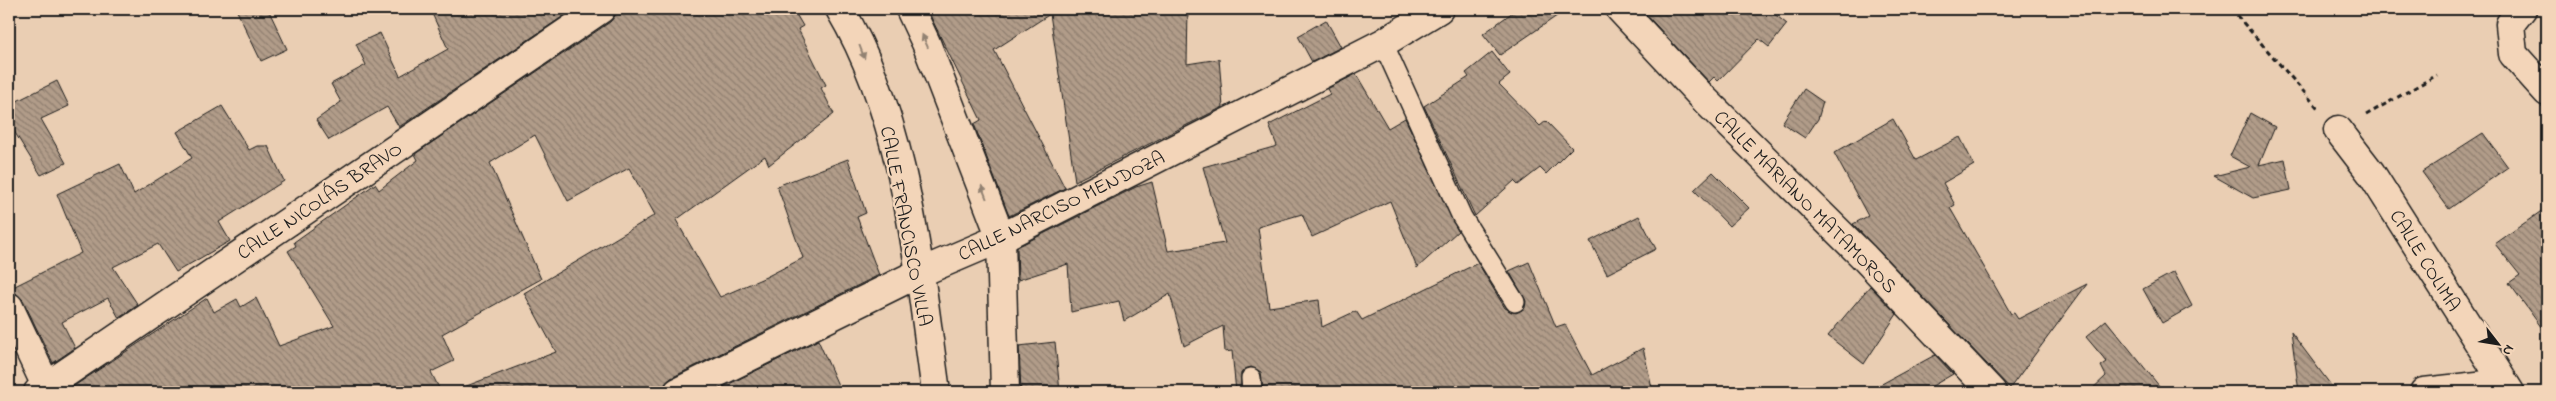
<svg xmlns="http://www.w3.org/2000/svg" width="2556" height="401" font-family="'Indie Flower',sans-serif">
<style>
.building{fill:url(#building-back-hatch);stroke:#1c1c1c}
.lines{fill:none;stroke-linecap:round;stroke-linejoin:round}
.lane-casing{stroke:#1c1c1c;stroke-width:22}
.street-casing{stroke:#1c1c1c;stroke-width:31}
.path{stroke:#1c1c1c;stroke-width:3;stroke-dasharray:5 4;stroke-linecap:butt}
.lane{stroke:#f3d5b9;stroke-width:19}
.street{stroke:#f3d5b9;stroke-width:28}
.oneway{fill:#928272}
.labels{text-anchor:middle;stroke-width:4.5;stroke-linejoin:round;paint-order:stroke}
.street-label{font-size:20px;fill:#1c1c1c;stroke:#f3d5b9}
</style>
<defs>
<pattern id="building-back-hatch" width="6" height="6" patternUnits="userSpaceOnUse" patternTransform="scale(1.25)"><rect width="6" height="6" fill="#b19c89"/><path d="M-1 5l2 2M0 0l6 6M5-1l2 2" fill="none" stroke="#8f7e6f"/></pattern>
</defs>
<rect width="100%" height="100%" fill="#eaceb3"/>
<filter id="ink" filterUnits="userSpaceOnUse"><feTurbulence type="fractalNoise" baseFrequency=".02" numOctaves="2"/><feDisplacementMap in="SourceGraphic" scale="10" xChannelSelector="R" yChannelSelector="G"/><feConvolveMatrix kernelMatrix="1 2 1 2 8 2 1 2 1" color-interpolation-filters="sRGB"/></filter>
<g filter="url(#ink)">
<path class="building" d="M236,9h32l19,40 -26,12z
M430,9h144l-175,118 -12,-20 -58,33 -13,-20 25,-18 -10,-18 35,-19 -10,-21 24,-11 20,43 48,-27z
M616,9h177l10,17 -5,3 28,56 -5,3 13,26 -65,51 -4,-9 -89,64 44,77 46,-20 37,-19 -26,-72 71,-27 18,54 -9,4 22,58 -208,103 -6,6 -2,8h-207v-2l100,-38 -32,-59 131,-78 -26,-47 -61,33 -33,-66 -45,28 51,116 -99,55 12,27 -23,11 10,20h-376l142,-94 7,14 23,-13 4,8 15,-9 23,48 55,-20 -46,-75 8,-5 -2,-4 81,-58 4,6 39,-30 -3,-6 195,-132 5,-6z
M927,9h261l-1,55 32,-5 4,48 -148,74 -25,-167 -56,36 71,138 -56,28 -35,-92 7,-4z
M1517,9h50l-67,46 -17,-21z
M1641,9h127l19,15 -18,23 -10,-8 -41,42 -4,-4 -5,5z
M1326,20l15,27 -29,15 -14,-26z
M1492,52l18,23 -11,9 41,42 6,-5 26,27 -26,26 -6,-6 -22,17 -4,-4 -39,35 -51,-110 45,-29 -3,-4z
M1356,74l32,54 17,-10 53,113 -41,37 -27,-67 -78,36 -10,-23 -44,13 11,80 50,-7 3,27 34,-16 6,9 116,-57 27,45 11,5 9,-5 1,-7 -17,-30 20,-9 27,65 9,-3 27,51 51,-27 10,44h-390l-2,-20 -10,-5 -10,6v19h-5l-4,-41 -7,1 -2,-26 -39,20 -14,-52 -46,27 -5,-20 -48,11 -3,-48 -50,16 -1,-33 62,-31 1,2v-3l56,-28 16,-5 16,69 57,-8 -22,-76 74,-21 -8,-21 61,-31 -3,-5z
M57,81l12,25 -28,13 25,44 -25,12 -32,-52v-18z
M1804,89l19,13 -5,17 -13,19 -23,-15z
M222,106l27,44 8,-4h11l16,35 -65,41 11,19 -54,31 -18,-28 -45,23 25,38 -19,13 -11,-20 -46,24 13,26 -22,15 -30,-63 -6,-6 -8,-2v-3l72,-36 -24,-59 63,-30 14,30 58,-36 -15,-26z
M2250,113l25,14 -16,38 26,-6 6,31 -38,8 -39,-22 36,-9 -20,-11z
M1893,119l23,41 44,-23 14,28 -31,18 12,22 -5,3 61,106 3,-1 4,6 69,-35 -77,104 -157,-164 15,-8 -34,-63z
M2483,133l25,34 -59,42 -27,-37z
M1713,172l36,36 -20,18 -35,-36z
M2547,207v128l-38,-52 11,-8 -25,-31z
M1639,216l17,33 -49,25 -17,-33z
M2174,272l18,34 -30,17 -19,-34z
M1870,286l27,28 -33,50 -36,-28z
M2106,320l58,72h-75l17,-16 -5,-10 6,-4 -21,-25z
M2291,332l45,60h-37z
M818,340l23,52h-128z
M1055,342l5,50h-39l-2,-46z
M1935,355l18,19 -31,18h-55z"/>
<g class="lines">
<defs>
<path id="lane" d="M1383,43l79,174 53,85
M1251,378l1,14"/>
<path id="street" d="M840,9c67,113 78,255 96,383
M910,9l16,34 75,195 4,154
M1620,9l86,92 157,155 129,136
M2522,9l-12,15 3,30 34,38
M2338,130l33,43 139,219
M9,307l40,85
M38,392l563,-383
M678,392l241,-119 82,-35 382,-195 56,-34
M2424,392l80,-9"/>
</defs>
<use href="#lane" class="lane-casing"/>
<use href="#street" class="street-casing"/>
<path class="path" d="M2231,9l87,99
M2366,115l71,-40"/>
<use href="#lane" class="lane"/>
<use href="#street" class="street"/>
</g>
<defs><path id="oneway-solid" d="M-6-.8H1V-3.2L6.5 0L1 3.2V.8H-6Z" transform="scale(1.25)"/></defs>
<g class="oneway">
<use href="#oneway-solid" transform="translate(925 41) rotate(-114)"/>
<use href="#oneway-solid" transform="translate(862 52) rotate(69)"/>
<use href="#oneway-solid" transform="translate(984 192) rotate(-111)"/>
</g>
</g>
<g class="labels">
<g class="street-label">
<text transform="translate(319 200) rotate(-34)" y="7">CALLE NICOLÁS BRAVO</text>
<text transform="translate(1806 201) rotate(45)" y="7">CALLE MARIANO MATAMOROS</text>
<text transform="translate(1061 205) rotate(-26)" y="7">CALLE NARCISO MENDOZA</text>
<text transform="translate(907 226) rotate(79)" y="7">CALLE FRANCISCO VILLA</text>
<text transform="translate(2426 260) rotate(58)" y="7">CALLE COLIMA</text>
</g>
</g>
<rect width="2556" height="401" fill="none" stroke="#f3d5b9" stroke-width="30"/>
<rect x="15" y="15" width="2526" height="371" fill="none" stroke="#1c1c1c" stroke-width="2" filter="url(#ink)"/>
<g transform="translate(2498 344) rotate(121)" stroke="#f3d5b9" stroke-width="4" paint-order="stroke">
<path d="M0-4L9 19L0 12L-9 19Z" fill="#1c1c1c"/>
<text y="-8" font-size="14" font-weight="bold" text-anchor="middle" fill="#1c1c1c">N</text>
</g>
</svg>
